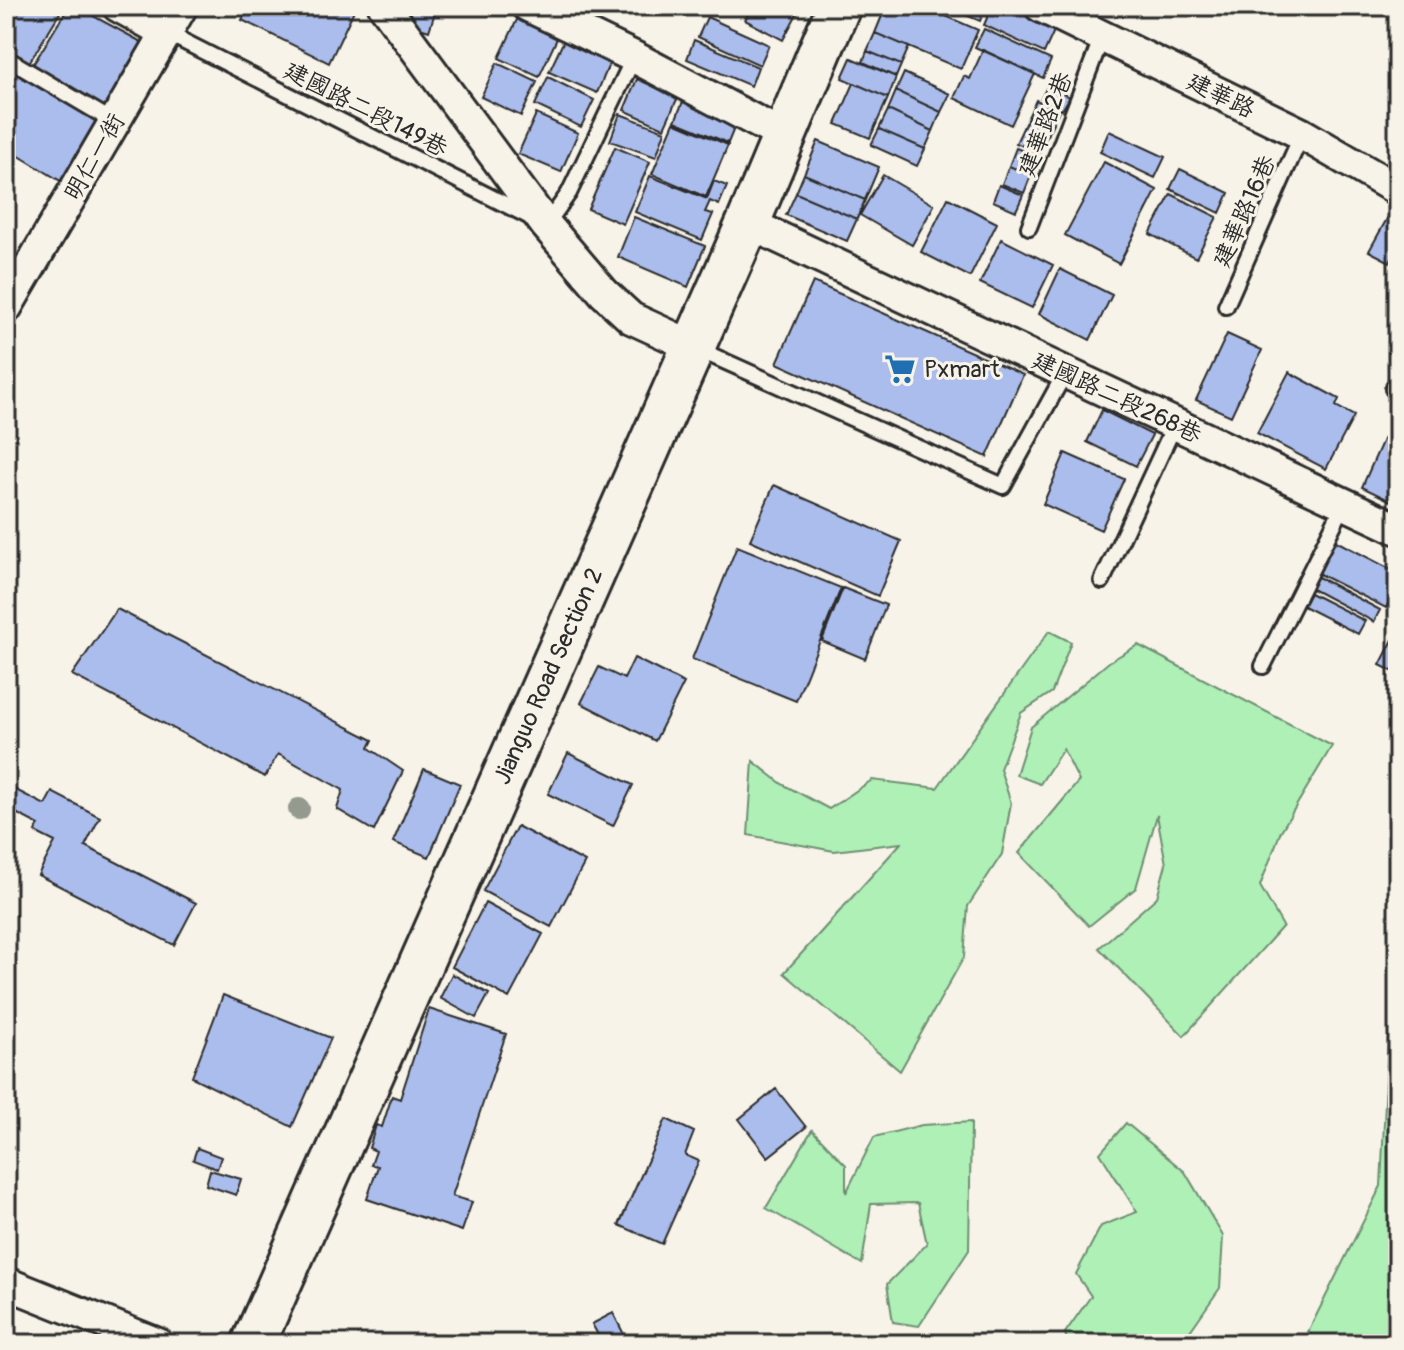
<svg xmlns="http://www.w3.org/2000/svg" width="1404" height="1350" font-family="Pangolin,'LXGW WenKai TC',sans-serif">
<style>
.green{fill:#aff0b7;stroke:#6d8e71;stroke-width:2}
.building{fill:#abbdec;stroke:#2b2b2b;stroke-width:2}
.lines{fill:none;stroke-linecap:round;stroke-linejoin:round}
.lane-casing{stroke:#2b2b2b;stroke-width:20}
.street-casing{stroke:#2b2b2b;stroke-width:36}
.secondary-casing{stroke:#2b2b2b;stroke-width:48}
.lane{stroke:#f7f3e8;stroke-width:14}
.street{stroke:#f7f3e8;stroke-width:30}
.secondary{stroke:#f7f3e8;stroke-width:42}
.tree{fill:#959a8f}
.labels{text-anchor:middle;stroke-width:6;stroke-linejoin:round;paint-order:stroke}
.street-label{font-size:24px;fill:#2b2b2b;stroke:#f7f3e8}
.poi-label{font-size:24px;fill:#2b2b2b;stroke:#f7f3e8;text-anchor:start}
</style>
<rect width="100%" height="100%" fill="#f7f3e8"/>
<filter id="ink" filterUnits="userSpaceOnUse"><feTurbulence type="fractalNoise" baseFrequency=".0125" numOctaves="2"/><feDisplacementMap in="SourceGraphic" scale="16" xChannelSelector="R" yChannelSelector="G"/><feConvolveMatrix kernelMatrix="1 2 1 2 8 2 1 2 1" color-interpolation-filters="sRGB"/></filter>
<g filter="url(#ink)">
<path class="green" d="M1049,631l22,11 -19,50 -31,21 -21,56 11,34 -9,51 -34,52 -4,51 -64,114 -116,-98 117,-130 -67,8 -86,-16 5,-74 29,23 47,25 43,-29 65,8z
M1138,645l194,101 -51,85 -21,55 23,40 -99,110 -85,-88 58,-51 9,-33 -9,-49 -21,73 -47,38 -70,-73 60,-72 -16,-32 -23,35 -24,-9 15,-48 78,-65z
M1398,1026v318h-77l-13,-12 73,-146 7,-148z
M971,1122l-2,128 -50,76 -26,-4 -6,-38 40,-40 -9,-41 -47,1 -9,60 -96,-56 46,-78 34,35v28l28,-56 48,-12z
M1126,1123l59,49 38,64 -3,52 -39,56h-113l-3,-11 26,-37 -15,-22 25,-48 36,-14 -37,-59z"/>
<path class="building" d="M6,6h58l-35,57 -23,-14z
M69,6h6l72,39 -41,69 -75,-46z
M249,6h107l-27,57 -87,-43z
M407,6h30l-8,25 -27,-9z
M752,6h39l8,4 -16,30 -38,-20z
M886,6h37l55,24 -17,39 -86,-36z
M945,6h41l-6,15z
M992,6h38l29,14 -15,33 -60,-28z
M521,11l40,19 -22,47 -40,-19z
M707,17l62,28 -9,20 -62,-28z
M984,29l67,31 -8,18 -68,-31z
M875,33l34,14 -8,18 -34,-14z
M564,40l47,20 -14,33 -48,-21z
M694,40l64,27 -7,19 -64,-27z
M983,50l52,24 -24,51 -57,-27 10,-22 6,3z
M867,51l34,14 -5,12 -33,-15z
M851,58l45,19 -8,21 -46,-20z
M497,63l40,19 -16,34 -40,-19z
M6,66l92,55 -34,62 -58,-35z
M904,73l46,21 -9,18 -45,-21z
M548,77l46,23 -13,27 -46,-22z
M637,79l41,18 -14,31 -40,-18z
M854,83l34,15 -18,40 -34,-14z
M1048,85l22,12 -8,13 -21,-12z
M896,91l45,21 -8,19 -45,-21z
M686,94l53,22 -11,27 -53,-22z
M1036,100l23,10 -20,43 -23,-10z
M888,110l45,21 -8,18 -46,-20z
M536,114l42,19 -17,39 -43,-18z
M620,114l45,17 -9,26 -46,-16z
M674,122l54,23 -22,52 -54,-23z
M879,129l46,20 -8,17 -46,-21z
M1109,131l56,26 -10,21 -55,-26z
M818,141l61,26 -14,33 -61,-26z
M615,147l35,15 -27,62 -35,-15z
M1016,148l23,9 -8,18 -22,-9z
M1104,162l53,28 -38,74 -54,-29z
M1009,166l22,9 -7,18 -22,-9z
M1180,169l49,24 -9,20 -50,-24z
M804,174l61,26 -8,19 -61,-26z
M883,175l51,30 -22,40 -52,-30z
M650,176l57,23 7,-18 13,5 -8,19 -9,-4 -5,11 8,2 -11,26 -67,-28z
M999,185l24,10 -7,16 -23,-10z
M796,193l61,26 -10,22 -61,-26z
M1171,194l46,23 -21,41 -46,-24z
M948,198l49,25 -27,54 -49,-25z
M634,217l71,29 -17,41 -70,-30z
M1388,217l10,6v25l-8,14 -21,-11z
M1001,239l52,26 -21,43 -52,-25z
M1060,269l52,26 -22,45 -51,-26z
M813,282l210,93 -36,82 -210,-94z
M1227,334l35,16 -31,66 -35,-16z
M1289,372l50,27 -3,7 18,10 -28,53 -69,-36z
M1102,410l50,25 -16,31 -49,-24z
M1386,433l12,5 -1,66 -35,-17z
M1065,453l59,26 -23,51 -58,-26z
M774,485l127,56 -23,55 -128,-56z
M1334,540l64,33v11l-12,24 -69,-35z
M737,546l104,42 -45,113 -104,-42z
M1316,576l64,34 -6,12 -64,-34z
M843,588l43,17 -21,54 -43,-18z
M1310,593l55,28 -7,13 -55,-28z
M117,609l256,131 -4,8 34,23 -29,60 -37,-22 6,-19 -65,-36 -13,23 -193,-102z
M1398,630v34l-4,8 -14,-7z
M634,658l50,25 -29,58 -74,-38 18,-36 25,12z
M568,753l65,32 -20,41 -65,-32z
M424,769l36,15 -31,73 -36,-15z
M6,785l39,20 7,-13 48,25 -15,29 111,57 -22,42 -136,-70 17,-33 -20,-10 4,-7 -33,-17z
M517,826l68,36 -34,65 -68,-36z
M485,903l58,31 -34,64 -57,-31z
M452,974l37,20 -13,24 -36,-20z
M223,995l108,43 -39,89 -100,-50z
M429,1009l77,25 -54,162 20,6 -10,29 -95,-32 11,-33 -7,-1 5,-14 -7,-3 7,-23 6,2 10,-31 8,3z
M776,1089l30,38 -38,30 -29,-38z
M666,1119l28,13 -9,23 14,6 -37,83 -43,-19z
M197,1148l24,9 -4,12 -24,-9z
M210,1170l31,9 -5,16 -30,-10z
M613,1313l16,31h-26l-11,-20z"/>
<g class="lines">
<defs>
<path id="lane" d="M167,33l379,192 23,-32 65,-136
M6,58l108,64
M1029,227l73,-190
M1226,306l76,-172
M695,348l308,138 62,-113
M1393,389l5,-9
M1102,581l73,-157
M1263,666l81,-162"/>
<path id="street" d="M118,6l49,27
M384,6l162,219 58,68 27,25 61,28
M528,6l106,51 150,79
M1040,6l262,128 96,56
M748,223l650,306
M6,308l176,-302
M6,1283l152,61"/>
<path id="secondary" d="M253,1344l495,-1121 91,-217"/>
</defs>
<use href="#lane" class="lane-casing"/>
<use href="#street" class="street-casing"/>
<use href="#secondary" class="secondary-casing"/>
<use href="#lane" class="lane"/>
<use href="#street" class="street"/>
<use href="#secondary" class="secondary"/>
</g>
<circle class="tree" cx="299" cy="809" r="11"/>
</g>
<defs>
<symbol id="supermarket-bare" viewBox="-9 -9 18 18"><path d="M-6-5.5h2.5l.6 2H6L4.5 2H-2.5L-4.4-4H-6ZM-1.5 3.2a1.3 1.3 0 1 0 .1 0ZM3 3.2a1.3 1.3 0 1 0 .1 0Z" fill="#1f6fb2" stroke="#f7f3e8" stroke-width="2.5" paint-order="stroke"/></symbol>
</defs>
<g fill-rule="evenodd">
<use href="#supermarket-bare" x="878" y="347" width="44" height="44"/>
</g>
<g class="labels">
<g class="street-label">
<text transform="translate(1221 95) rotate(26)" y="8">建華路</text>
<text transform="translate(366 109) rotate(27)" y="8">建國路二段149巷</text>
<text transform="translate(1045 124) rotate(-69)" y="8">建華路2巷</text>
<text transform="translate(94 157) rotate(-60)" y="8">明仁一街</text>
<text transform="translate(1244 211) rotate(-66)" y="8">建華路16巷</text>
<text transform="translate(1117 397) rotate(25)" y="8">建國路二段268巷</text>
<text transform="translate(548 676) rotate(-66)" y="8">Jianguo Road Section 2</text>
</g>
<g class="poi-label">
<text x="924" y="377">Pxmart</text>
</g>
</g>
<rect width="1404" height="1350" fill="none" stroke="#f7f3e8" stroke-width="32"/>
<rect x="16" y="16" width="1372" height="1318" fill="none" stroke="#2b2b2b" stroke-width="3" filter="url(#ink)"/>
</svg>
